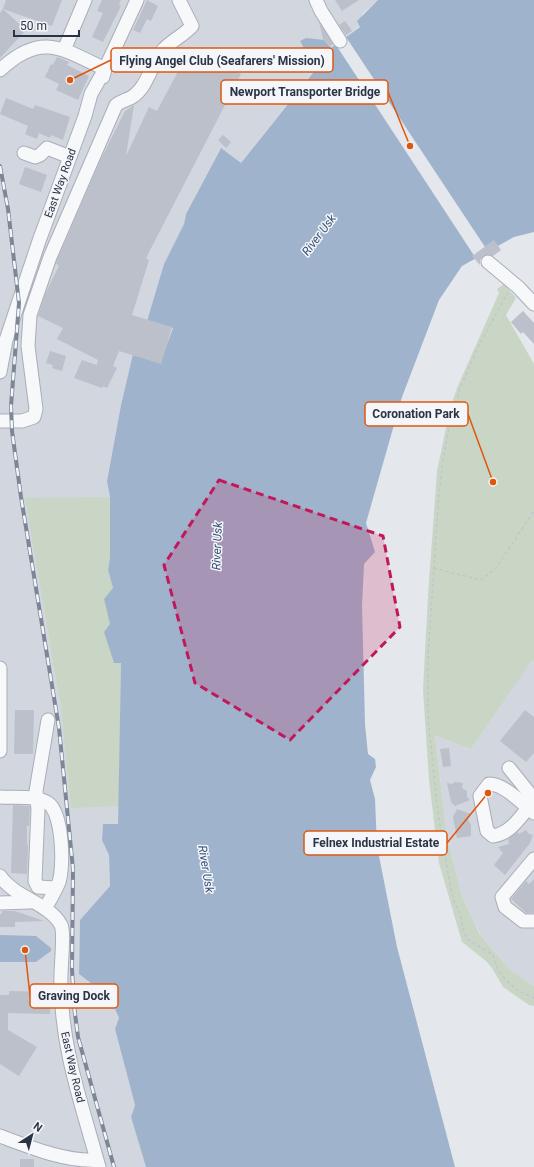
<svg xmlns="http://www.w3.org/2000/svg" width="534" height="1167" font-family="Roboto,sans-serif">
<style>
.built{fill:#d2d6de}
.green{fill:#c9d6c5}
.water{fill:#9fb4cc}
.pier{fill:#e4e7ec}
.building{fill:#bbc0ca}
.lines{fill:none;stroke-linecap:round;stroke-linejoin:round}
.minor-casing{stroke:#a9aeb7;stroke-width:15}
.path{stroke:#c2c5cb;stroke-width:1.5;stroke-dasharray:3 3;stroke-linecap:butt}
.minor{stroke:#f7f8fa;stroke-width:13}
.rail-casing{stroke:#7d8696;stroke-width:4}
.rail{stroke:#f4f6f9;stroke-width:2.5;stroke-dasharray:8;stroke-linecap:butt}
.marked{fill:#c2185b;fill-opacity:0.2;stroke:#c2185b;stroke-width:3;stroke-dasharray:8 5;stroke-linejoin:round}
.labels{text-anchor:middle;stroke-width:3;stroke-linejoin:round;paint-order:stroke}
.street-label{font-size:11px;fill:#2b3445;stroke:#f4f6f9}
.water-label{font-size:12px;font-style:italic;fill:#34527a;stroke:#f4f6f9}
.leader{fill:none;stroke:#df570f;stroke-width:1.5}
.callout-dot{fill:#df570f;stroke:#f4f6f9;stroke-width:1.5}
.callout{fill:#f4f6f9;stroke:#df570f;stroke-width:1.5}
.callout-label{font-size:12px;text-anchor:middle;font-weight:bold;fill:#2b3445}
</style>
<rect width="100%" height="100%" fill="#e4e7ec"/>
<path class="built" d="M0,0h378l-16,14 -2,12 -29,22 -28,-2 -2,8 15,14 -75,95 -21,-14 -34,65 -2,10 -20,40 -17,57 26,6 -13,36 -27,-8 -12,50 -14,76 3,16v61l-2,12 5,18 8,74 -3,162h-15l-1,15 7,16 1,31 -30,34 -1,54 31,24 9,20 -4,11 20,76 -4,12 15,50h-146z
M532,659l2,2v325l-24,-16 -29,-34 -19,-40 -15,-58 -12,-104 36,15z"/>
<path class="green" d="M504,284l12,14 -10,17 28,49v297l-2,-1 -61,89 -36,-14 12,103 15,58 18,39 30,35 24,16v20l-5,-1 -26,-18 -11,-19 -6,-7 -24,-19 -23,-79 -10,-83 -6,-90 5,-95 9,-124 13,-62 7,-21 42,-95 -2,-4z
M110,497v61l-2,12 5,18 -9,11 17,63 -2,144 -48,2 -10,-101 -36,-209z"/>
<path class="water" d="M378,0h156v232l-20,5 -52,29 -23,34 -37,97 -36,126 9,29 -11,12 -2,42 3,118 3,30 7,5 1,8 -6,13 5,19 2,47 20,101 58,220h-309l-15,-50 4,-12 -20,-76 4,-11 -9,-20 -31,-24 1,-54 30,-34 -1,-31 -7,-15 1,-16h15l3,-161h-7l-10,-31 6,-8 -6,-25 9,-11 -5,-18 2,-12v-61l-3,-16 14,-76 12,-51 27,9 13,-35 -26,-7 17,-57 20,-40 2,-10 35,-66 20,15 75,-94 -15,-15 2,-8 -3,-5 6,-3 18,2 7,8 29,-21 -3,-6z
M0,935l36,1 15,12v3l-15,11h-36z"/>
<path class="pier" d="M346,37l143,216 -12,7 -141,-215z"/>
<path class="building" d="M6,0h56l-10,26 -49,-17z
M102,0h19l-2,4 2,2 -18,36 -11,-5 11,-24 -6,-2z
M147,0l11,6 -7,15 -4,-2 -7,14 -7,-3z
M335,0h24l-17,11z
M3,9l23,21 -26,28v-45z
M345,21l7,10 -6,4 -7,-10z
M319,22l14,22 -3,2 -7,-7z
M190,49l51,25 -95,184 3,2 -17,55 40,12 -11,37 -42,-13 -6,15 4,2 -10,20 -4,-2 -1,2 -28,-10 8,-18 15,5 1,-5 -41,-21 6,-11 -25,-12 8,-24 13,-26 -3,-3 1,-3 43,-99 25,-50 9,-6 -8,51 23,-49 8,4z
M57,57l12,5 -2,3 22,11 -11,24 -22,-10 3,-6 -14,-7 6,-13 2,1z
M6,98l27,11 2,-4 35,12 -7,23 -12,-5 -1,3 -11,-5 -2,6 -12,-5 3,-8 -28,-12z
M223,135l8,7 -5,6 -8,-8z
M25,167l22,8 -6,17 -22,-8z
M494,240l7,10 -8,6 -8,-1 -5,5v5l-8,-9z
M523,311l11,12v21l-11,-12 -2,2 -10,-12z
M50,351l16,5 -4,15 -10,-3 1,-3 -7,-2z
M15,710h19l-1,44h-19z
M525,710l9,7v36l-8,9 -26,-21z
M449,748l2,18 -8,1 -3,-18z
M455,782l8,1 -1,5 5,3v6l3,3 -15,6 -4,-4 -4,-19 5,1z
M13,805l17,1 -1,20h-2v19h1l-1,29 -16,-1z
M457,809l14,5 -3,6 3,4v12l-14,2 -4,-21z
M526,830l3,4 4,1 -3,8 -25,32 -11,-10 9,-12 -5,-6 11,-3 -1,-5 9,-7 2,2z
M534,879v34h-8l-15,-14 15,-18 3,3z
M2,911h13l29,10 -29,1v5h-15v-13h2z
M9,991l41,1v22l-42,-1v17l29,17 -18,29 -19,-12v-69h9z
M20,1159h14v8h-14z"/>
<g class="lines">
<defs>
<path id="minor" d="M316,0l5,11 19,30
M64,50l21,-50
M0,70c41,-38 61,-22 105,-1l-2,8
M24,153l11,4 5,-2 7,-7 23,9
M488,262l30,25 16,17
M0,372l6,-32 33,-99 46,-125 6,-22 14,-25 32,-69
M0,421h22l12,-4 2,-8 -8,-63 2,-31 20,-58 66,-152c5,-4 11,-5 16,-8 16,-10 19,-34 31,-47 9,-10 20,-14 29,-24l-13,-26
M0,668v83
M48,720l-12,71 2,18 -3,72 3,6 18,1
M509,768l25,31
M0,797c15,1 36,-2 48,6 15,10 16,64 11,79 -4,10 -10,19 -14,27
M528,808c-10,12 -19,26 -35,28l-6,-5 -7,-35 9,-12c15,0 33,19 45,29
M534,859l-32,38 3,10 18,14h11
M0,876c15,22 49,27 61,49 4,8 -1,46 0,58 0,65 21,122 38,184
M0,903l30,-1
M0,1136c29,11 66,26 97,24"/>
</defs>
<use href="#minor" class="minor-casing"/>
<path class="path" d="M508,292l-30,55 -18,42 -11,38 -7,40 -4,40 -10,149v62l10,94 12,72 4,17 7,15 2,13 4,10 26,16 4,13 8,11 12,11 17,8
M434,568l47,12 15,-12 38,-57"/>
<use href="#minor" class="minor"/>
<defs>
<path id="rail" d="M0,166l8,43 11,94 -8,103 1,25 9,66 38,231 14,141 -1,100 2,37 4,31 36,130"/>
</defs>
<use href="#rail" class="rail-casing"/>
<use href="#rail" class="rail"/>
</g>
<path class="marked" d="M219,480l164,56 17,91 -110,113 -95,-57 -31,-118z"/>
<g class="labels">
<g class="street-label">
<text transform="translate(60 183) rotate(-70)" y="4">East Way Road</text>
<text transform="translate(73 1067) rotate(77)" y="4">East Way Road</text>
</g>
<g class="water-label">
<text transform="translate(319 235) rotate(-53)" y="4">River Usk</text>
<text transform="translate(217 546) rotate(-88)" y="4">River Usk</text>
<text transform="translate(206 869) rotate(81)" y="4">River Usk</text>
</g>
</g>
<path class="leader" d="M70 80L111 60M410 146L388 92M493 482L468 414M488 793L447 843M25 950L30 996"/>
<g class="callout-dot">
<circle cx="70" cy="80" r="4"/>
<circle cx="410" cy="146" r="4"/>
<circle cx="493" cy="482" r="4"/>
<circle cx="488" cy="793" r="4"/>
<circle cx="25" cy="950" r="4"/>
</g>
<g class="callout">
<rect x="111" y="48" width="222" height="24" rx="4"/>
<rect x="221" y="80" width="167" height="24" rx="4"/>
<rect x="365" y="402" width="103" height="24" rx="4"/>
<rect x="304" y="831" width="143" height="24" rx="4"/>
<rect x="30" y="984" width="88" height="24" rx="4"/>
</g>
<g class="callout-label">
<text x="222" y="65">Flying Angel Club (Seafarers' Mission)</text>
<text x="305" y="96">Newport Transporter Bridge</text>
<text x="416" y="418">Coronation Park</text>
<text x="376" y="847">Felnex Industrial Estate</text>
<text x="74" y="1000">Graving Dock</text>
</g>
<g transform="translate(32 1135) rotate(36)" stroke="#f4f6f9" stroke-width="3" paint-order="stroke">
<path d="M0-3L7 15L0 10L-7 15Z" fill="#2b3445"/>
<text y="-6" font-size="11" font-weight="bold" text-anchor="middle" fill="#2b3445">N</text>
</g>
<path d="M14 30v6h65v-6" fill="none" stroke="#2b3445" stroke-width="2"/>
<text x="20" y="30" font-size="12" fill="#2b3445" stroke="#f4f6f9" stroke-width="3" paint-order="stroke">50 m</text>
</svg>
